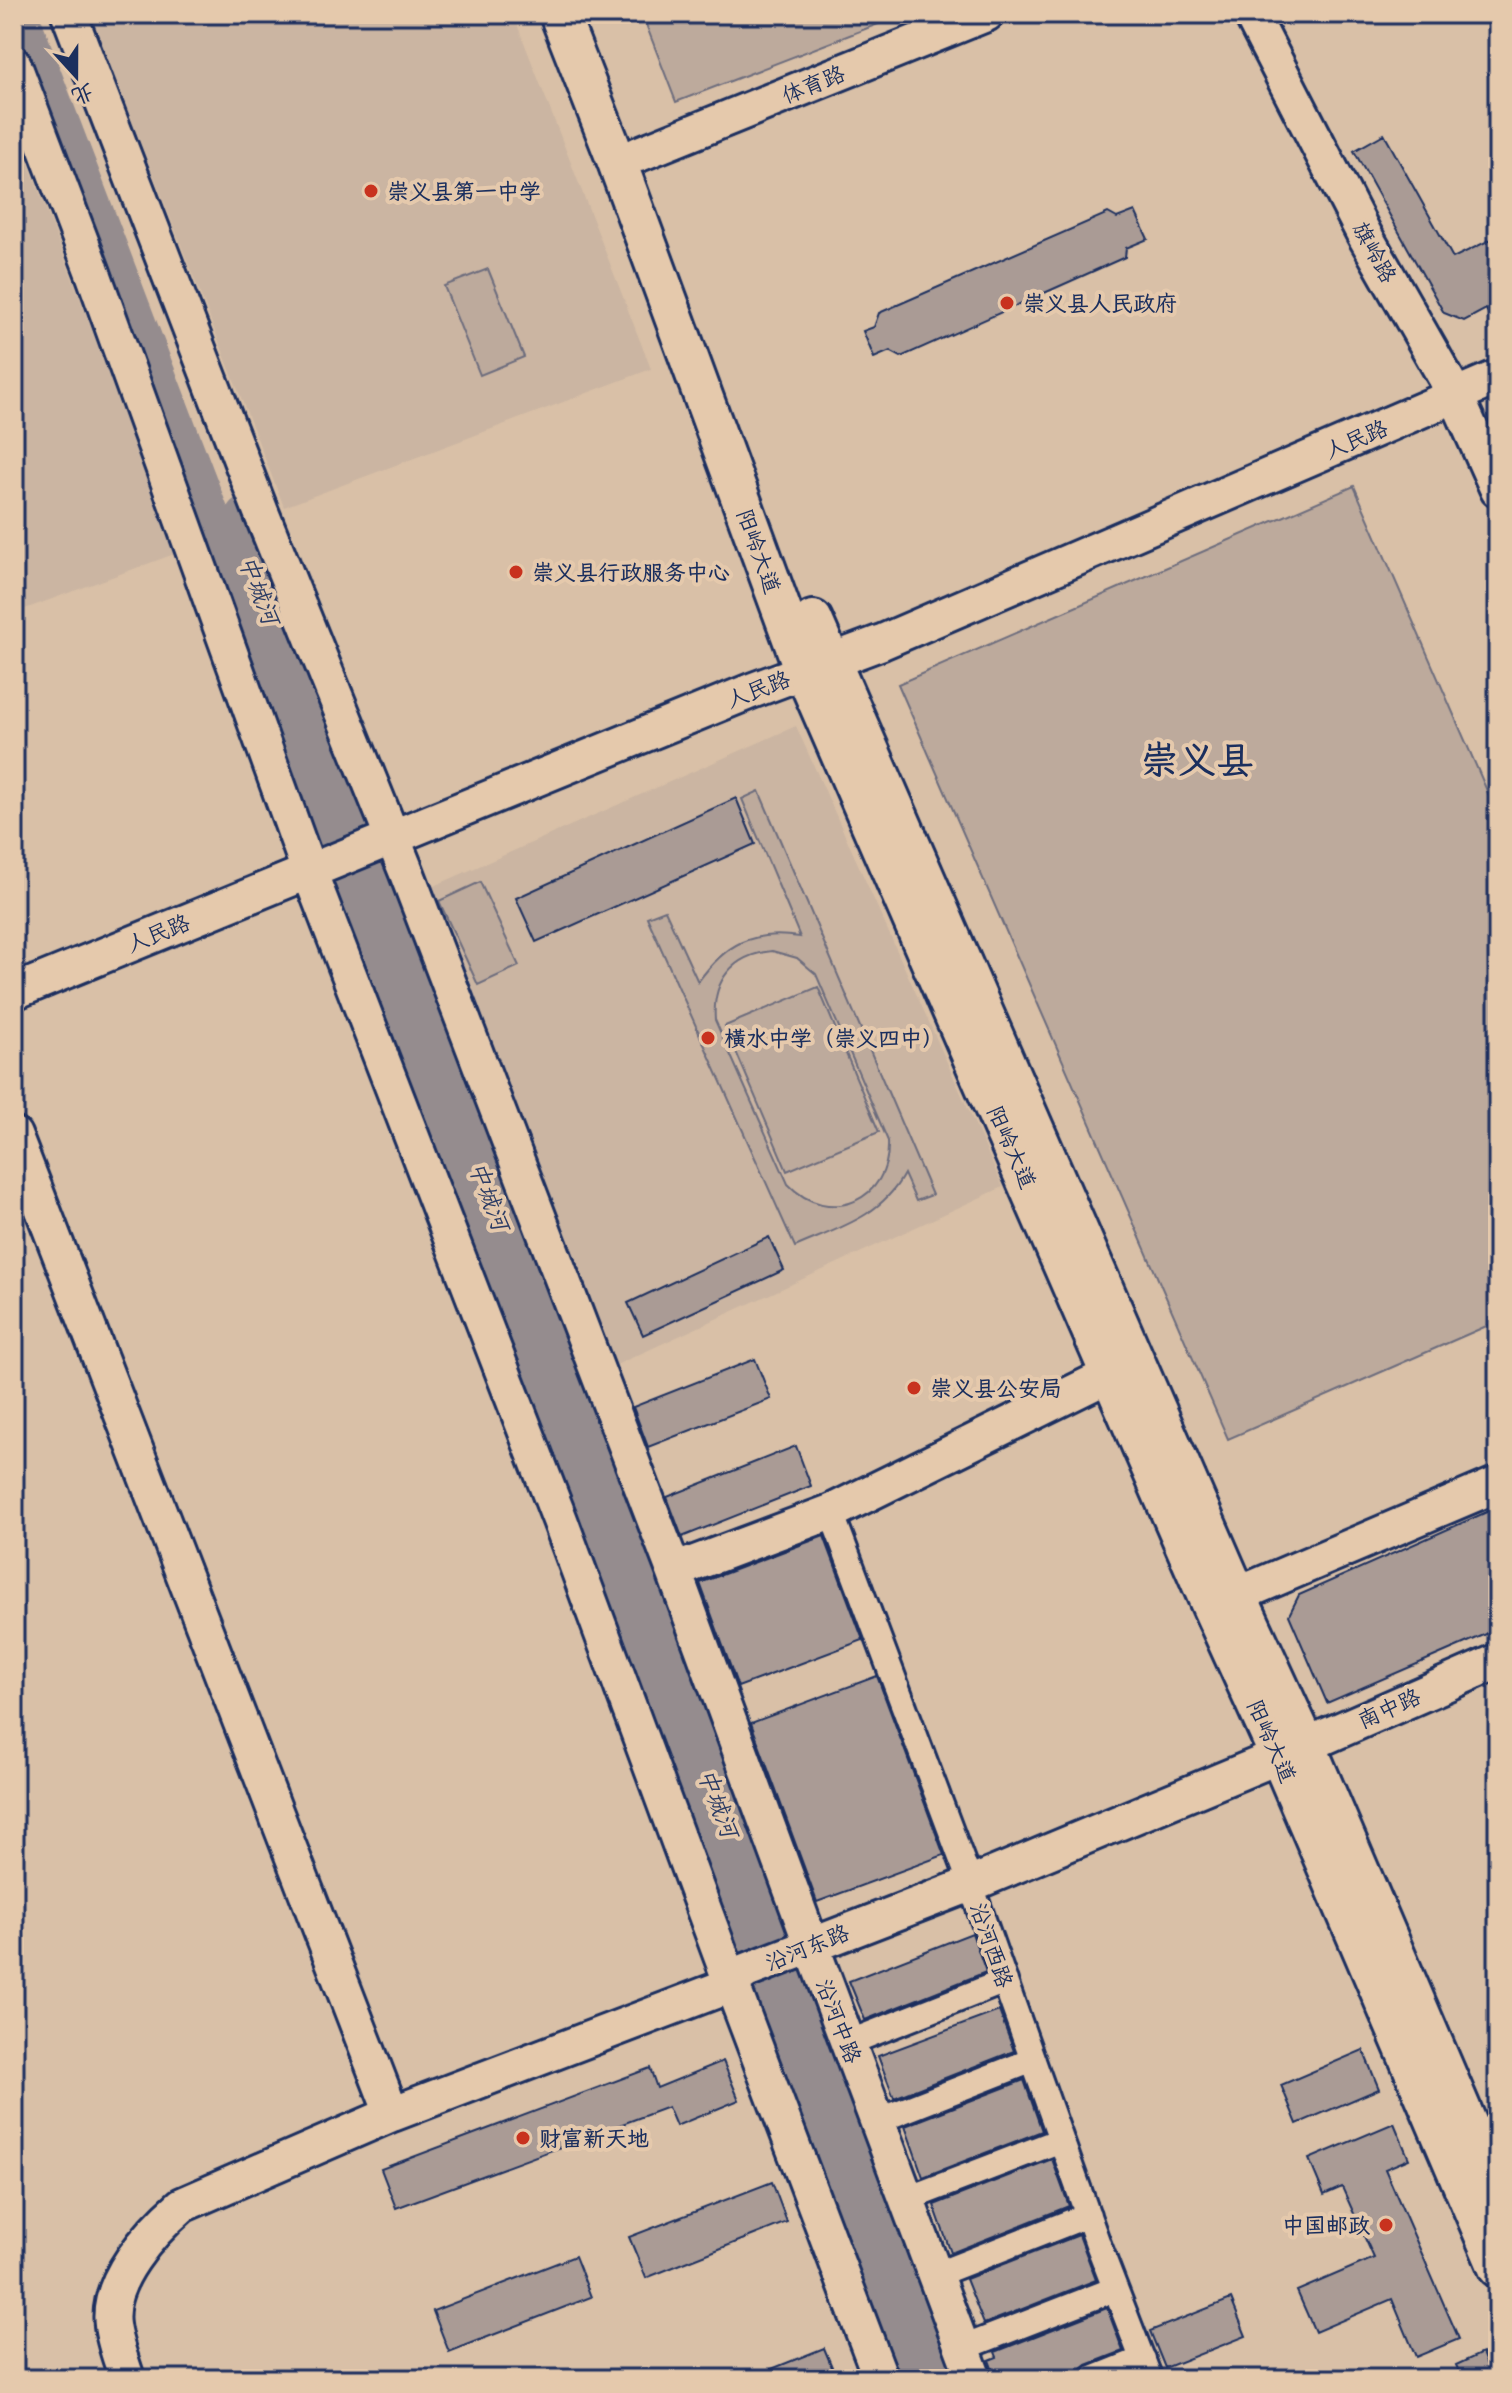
<svg xmlns="http://www.w3.org/2000/svg" width="1512" height="2393" font-family="Kalam,'LXGW WenKai TC',sans-serif">
<style>
.built{fill:#cbb5a2}
.green{fill:#bdaa9c;stroke:#6c6c7d;stroke-width:2;fill-rule:evenodd}
.lines{fill:none;stroke-linecap:round;stroke-linejoin:round}
.river{stroke:#958c8e;stroke-width:40}
.building{fill:#aa9b95;stroke:#1b2f5e;stroke-width:2}
.street-casing{stroke:#1b2f5e;stroke-width:30}
.secondary-casing{stroke:#1b2f5e;stroke-width:40}
.primary-casing{stroke:#1b2f5e;stroke-width:44}
.street{stroke:#e5c9ac;stroke-width:24}
.secondary{stroke:#e5c9ac;stroke-width:34}
.primary{stroke:#e5c9ac;stroke-width:38}
.poi-dot{fill:#c8321e;stroke:#e5c9ac;stroke-width:3}
.labels{text-anchor:middle;stroke-width:8;stroke-linejoin:round;paint-order:stroke}
.street-label{font-size:22px;fill:#1b2f5e;stroke:#e5c9ac}
.poi-label{font-size:22px;font-weight:bold;fill:#1b2f5e;stroke:#e5c9ac;text-anchor:start}
.water-label{font-size:24px;font-style:italic;fill:#2d3d65;stroke:#e5c9ac}
.town-label{font-size:38px;font-weight:bold;fill:#1b2f5e;stroke:#e5c9ac}
</style>
<rect width="100%" height="100%" fill="#d9c0a7"/>
<filter id="ink" filterUnits="userSpaceOnUse"><feTurbulence type="fractalNoise" baseFrequency=".0125" numOctaves="2"/><feDisplacementMap in="SourceGraphic" scale="16" xChannelSelector="R" yChannelSelector="G"/><feConvolveMatrix kernelMatrix="1 2 1 2 8 2 1 2 1" color-interpolation-filters="sRGB"/></filter>
<g filter="url(#ink)">
<path class="built" d="M90,14h423l138,355 -367,138z
M14,125l163,428 -163,60z
M796,726l207,461 -400,184 -178,-481z"/>
<path class="green" d="M642,14h262l-228,88z
M488,269l36,88 -44,18 -36,-89z
M1354,486l144,330v505l-270,118 -330,-755z
M759,791l173,404 -16,6 -12,-27c-23,43 -66,54 -109,73l-148,-330 18,-7 33,72c28,-39 54,-52 102,-45l-58,-138zM772,951l25,7 19,16 72,167c3,60 -59,86 -100,43l-73,-164c-3,-39 17,-65 57,-69z
M480,882l39,84 -41,19 -39,-84z
M818,987l61,145 -92,39 -62,-145z"/>
<g class="lines">
<path class="river" d="M18,14l307,804 589,1561
M245,516l704,1863"/>
</g>
<path class="building" d="M1384,134l69,124 45,-22v97l-12,-24 -22,12 -20,-8 -90,-162z
M1135,211l13,28 -22,9 -1,9 -224,100 -11,-6 -16,7 -11,-27 11,-4 5,-14 229,-100 9,5z
M736,798l19,46 -219,98 -20,-44z
M769,1237l15,33 -141,65 -15,-32z
M755,1359l16,40 -123,48 -15,-40z
M796,1446l15,40 -129,51 -15,-40z
M1498,1507v122l-171,74 -38,-88 10,-20z
M824,1536l39,104 -125,47 -38,-104z
M877,1676l67,179 -127,47 -66,-179z
M972,1933l14,39 -121,48 -16,-39z
M999,2011l15,40 -120,47 -16,-42z
M1363,2050l16,39 -82,35 -16,-39z
M723,2061l16,39 -63,26 -8,-19 -272,101 -15,-39 269,-101 7,20z
M1024,2080l18,51 -119,46 -18,-51z
M1394,2123l15,36 -24,10 74,170 -43,18 -24,-58 -77,33 -18,-41 77,-33 -32,-71 -18,8 -15,-36z
M1052,2159l17,47 -118,47 -17,-48z
M772,2182l15,40 -141,56 -17,-41z
M1079,2235l17,45 -112,44 -18,-45z
M575,2256l16,41 -142,55 -16,-41z
M1231,2299l15,37 -81,32 -15,-37z
M1107,2308l16,43 -36,14 -5,4 -4,7 -6,3h-76l-7,-19 8,-3 -2,-5z
M824,2348l13,31h-88v-1z
M1482,2353l11,26h-31l-6,-14z"/>
<g class="lines">
<defs>
<path id="street" d="M831,1512l133,354 134,378 52,135
M848,2043l157,-62
M877,2121l156,-61
M907,2199l154,-59
M935,2275l153,-60
M963,2348l152,-59
M1093,2379l50,-20"/>
<path id="secondary" d="M69,14l192,498 145,359 268,700 144,392 156,416
M1251,14l113,220 92,162 42,94
M14,65l79,208 216,598 251,649 170,460 151,399
M639,154l347,-140
M14,992l737,-301 131,-49 616,-265
M14,1135l378,979
M674,1571l157,-59 280,-138
M1237,1595l261,-111
M127,2379c-5,-17 -13,-36 -15,-54 -6,-44 39,-93 70,-120l210,-91 328,-125 26,-18 225,-87 335,-139 192,-84"/>
<path id="primary" d="M559,14l58,148 187,509 407,935 68,149 219,513
M813,620l424,975 69,150 192,450"/>
</defs>
<use href="#street" class="street-casing"/>
<use href="#secondary" class="secondary-casing"/>
<use href="#primary" class="primary-casing"/>
<use href="#street" class="street"/>
<use href="#secondary" class="secondary"/>
<use href="#primary" class="primary"/>
</g>
</g>
<g class="poi-dot">
<circle cx="371" cy="191" r="8"/>
<circle cx="1007" cy="303" r="8"/>
<circle cx="516" cy="572" r="8"/>
<circle cx="708" cy="1038" r="8"/>
<circle cx="914" cy="1388" r="8"/>
<circle cx="523" cy="2138" r="8"/>
<circle cx="1386" cy="2225" r="8"/>
</g>
<g class="labels">
<g class="street-label">
<text transform="translate(813 84) rotate(-22)" y="8">体育路</text>
<text transform="translate(1375 252) rotate(61)" y="8">旗岭路</text>
<text transform="translate(1356 439) rotate(-23)" y="8">人民路</text>
<text transform="translate(759 551) rotate(70)" y="8">阳岭大道</text>
<text transform="translate(758 689) rotate(-21)" y="8">人民路</text>
<text transform="translate(158 933) rotate(-22)" y="8">人民路</text>
<text transform="translate(1012 1147) rotate(66)" y="8">阳岭大道</text>
<text transform="translate(1389 1708) rotate(-24)" y="8">南中路</text>
<text transform="translate(1272 1741) rotate(66)" y="8">阳岭大道</text>
<text transform="translate(992 1945) rotate(71)" y="8">沿河西路</text>
<text transform="translate(807 1947) rotate(-22)" y="8">沿河东路</text>
<text transform="translate(839 2021) rotate(69)" y="8">沿河中路</text>
</g>
<g class="poi-label">
<text x="387" y="199">崇义县第一中学</text>
<text x="1023" y="311">崇义县人民政府</text>
<text x="532" y="580">崇义县行政服务中心</text>
<text x="724" y="1046">横水中学（崇义四中）</text>
<text x="930" y="1396">崇义县公安局</text>
<text x="539" y="2146">财富新天地</text>
<text x="1370" y="2233" text-anchor="end">中国邮政</text>
</g>
<g class="water-label">
<text transform="translate(259 590) rotate(69)" y="8">中城河</text>
<text transform="translate(489 1196) rotate(69)" y="8">中城河</text>
<text transform="translate(718 1803) rotate(69)" y="8">中城河</text>
</g>
<g class="town-label">
<text x="1197" y="773">崇义县</text>
</g>
</g>
<rect width="1512" height="2393" fill="none" stroke="#e5c9ac" stroke-width="48"/>
<rect x="24" y="24" width="1464" height="2345" fill="none" stroke="#1b2f5e" stroke-width="3" filter="url(#ink)"/>
<g transform="translate(76 76) rotate(159)" stroke="#e5c9ac" stroke-width="6" paint-order="stroke">
<path d="M0-6L14 30L0 20L-14 30Z" fill="#1b2f5e"/>
<text y="-12" font-size="22" font-weight="bold" text-anchor="middle" fill="#1b2f5e">北</text>
</g>
</svg>
